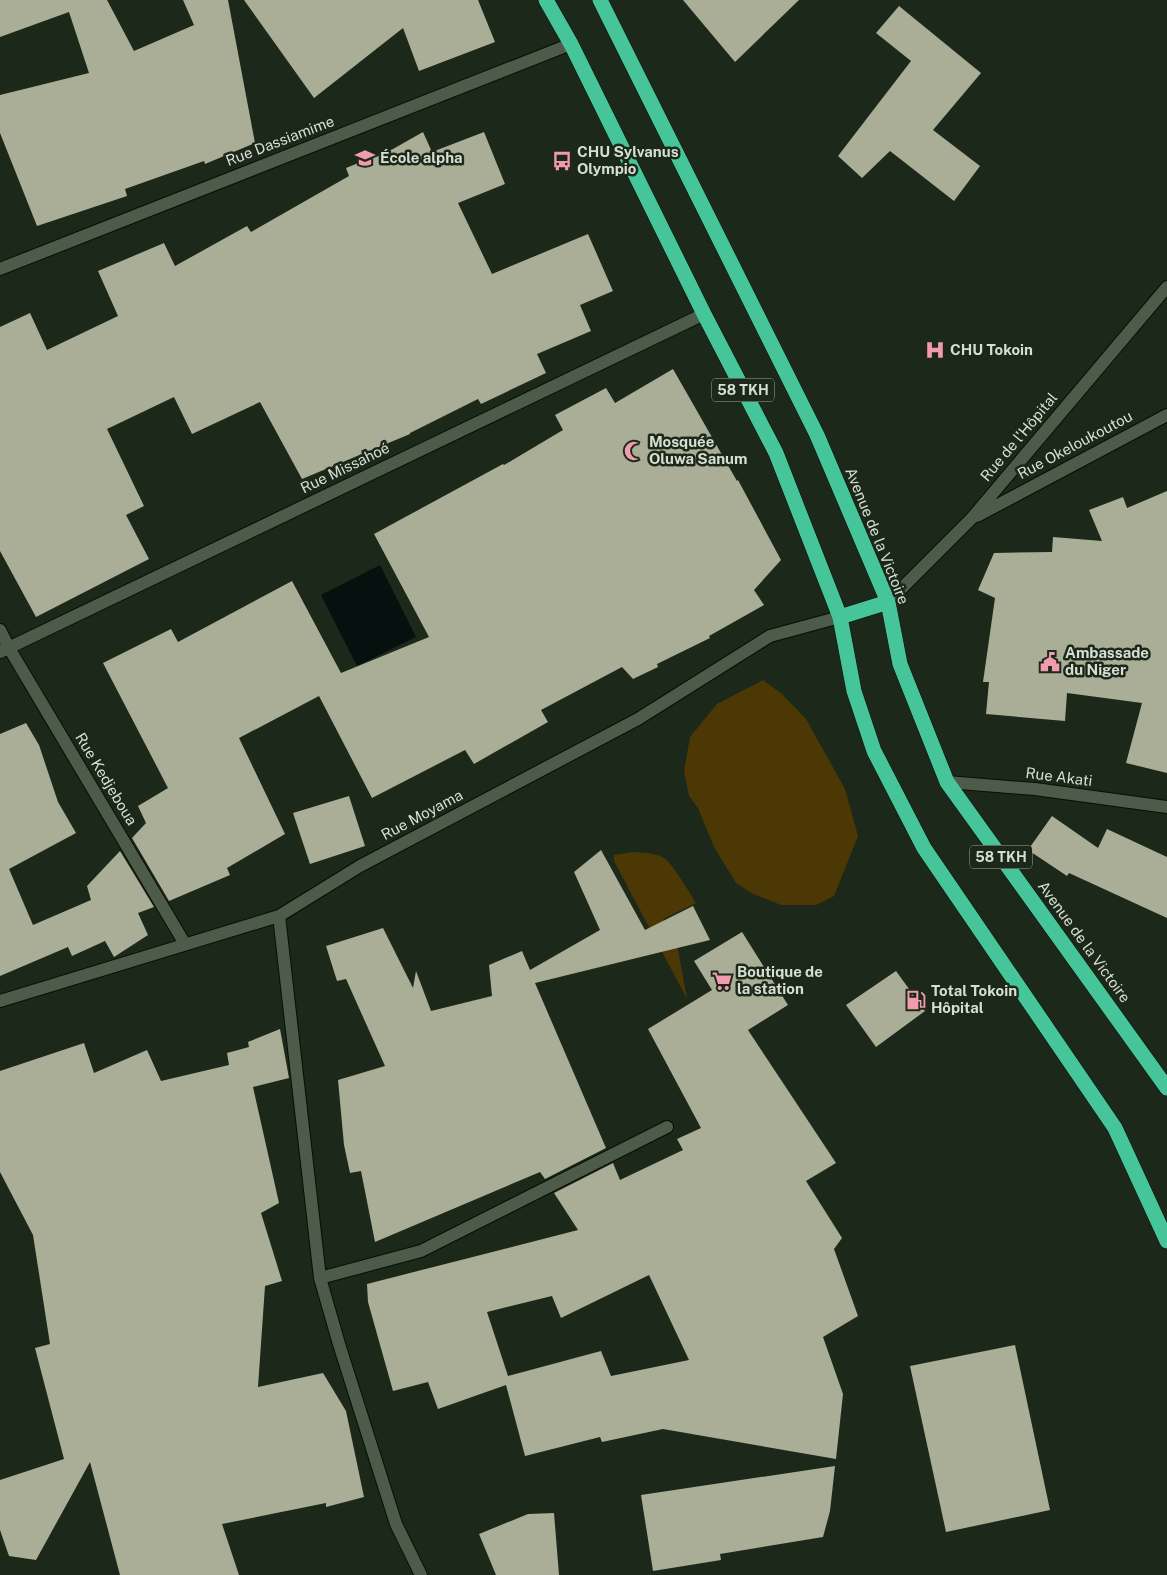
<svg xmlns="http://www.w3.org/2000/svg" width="1167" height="1575" font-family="'Public Sans',sans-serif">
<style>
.green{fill:#4b3804}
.water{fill:#05100f}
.building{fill:#abae97;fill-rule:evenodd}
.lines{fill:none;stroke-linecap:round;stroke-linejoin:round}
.minor-casing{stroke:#061004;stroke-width:14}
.highway-casing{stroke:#061004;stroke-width:16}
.minor{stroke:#4d5b4a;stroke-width:12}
.highway{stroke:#46c59b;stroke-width:15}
.labels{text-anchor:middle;stroke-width:5;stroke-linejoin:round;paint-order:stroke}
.shield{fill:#1c2819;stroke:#9fa89d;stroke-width:1}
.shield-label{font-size:14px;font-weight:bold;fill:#d7dfd5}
.street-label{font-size:15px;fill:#d7dfd5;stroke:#1c2819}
.poi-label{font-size:15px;font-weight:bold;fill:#d7dfd5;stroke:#1c2819;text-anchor:start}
</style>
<rect width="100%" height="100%" fill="#1c2819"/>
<path class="green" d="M763,680l19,14 24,25 39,70 13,47 -24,60 -18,9h-35l-28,-11 -17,-11 -22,-36 -16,-39 -9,-12 -5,-25 6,-34 27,-33z
M633,852c10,1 23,1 31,6 9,6 26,35 32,45l-33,16 15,30 9,50 -73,-138v-6z"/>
<path class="water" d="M380,565l36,72 -59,29 -36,-71z"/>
<path class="building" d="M0,0h107l27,51 60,-26 -11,-25h45l27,143 -50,21 -1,-3 -79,28 2,7 -90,30 -37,-93v-38l89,-22 -20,-61 -69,25z
M244,0h234l17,42 -76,29 -16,-43 -89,70z
M683,0h116l-64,62z
M899,6l82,67 -48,57 47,36 -26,35 -64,-50 -28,27 -24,-22 73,-95 -35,-28z
M423,132l9,20 52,-20 21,52 -47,19 34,71 96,-40 25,57 -33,14 11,26 -54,23 9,19 -65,31 -3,-5 -68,34v1l-108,45 -42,-77 -68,32 -18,-37 -67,32 37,77 -18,9 23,44 -113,58 -36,-66v-224l30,-14 17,37 71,-34 -20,-45 66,-28 11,23 72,-40 4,6 98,-56 -3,-8 47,-19z
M673,369l64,112 1,-1 43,80 -27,30 10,15 -55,31 1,2 -53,26 1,3 -25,12 -11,-12 -81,43 7,12 -74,42 -9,-14 -93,48 -53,-102 -80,42 46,96 -58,34 3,7 -61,26 -37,-63 14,-15 -8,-17 30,-18 -65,-125 68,-34 7,13 114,-61 49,92 88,-36 -55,-103 129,-70 1,1 59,-35 -8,-15 51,-27 9,15z
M1167,491v282l-41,-10 16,-60 -75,-10 -2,28 -79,-7 3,-32h-6l12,-84 -17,-8 16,-37 58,-1 1,-15 49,4 -13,-31 34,-13 4,11z
M26,723l13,22 19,57 18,31 -67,36 24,56 58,-25 -4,-14 33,-35 34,56 -16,6 10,22 -34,22 -9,-16 -33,15 -4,-9 -68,29v-242z
M349,796l16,50 -55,18 -17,-51z
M1052,816l46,32 9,-19 60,28v61l-98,-45 -2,3 -39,-26z
M601,850l44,80 48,-24 17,34 -175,43 71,165 -61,31 -5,-7 -165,70 -14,-71 -11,2 -6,-28 -6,-65 47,-14 -39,-87 -9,2 -11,-35 57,-18 30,60 3,-17 15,40 61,-15 -3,-31 33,-14 8,19 70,-40 -26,-58z
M742,932l46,73 -40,25 88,133 -30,18 36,57 -8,11 24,67 -35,21 20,57 -7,65 -173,-30 -61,13 -2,-5 -75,19 -19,-71 -68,24 -10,-27 -35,9 -25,-89 -1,-18 211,-54 -24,-37 59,-30 7,17 63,-30 -6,-11 24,-11 -53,-99 64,-39 -18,-29zM649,1275l40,85 -78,16 -10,-25 -93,25 -21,-64 65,-16 9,22z
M896,971l29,40 -49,36 -30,-42z
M280,1029l9,49 -36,9 26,116 -18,10 21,68 -17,5 -7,101 65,-14 23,38 18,86 -38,10v-4l-104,21 17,51h-119l-30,-113 -54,98 -27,-4 -9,-26v-50l64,-21 -29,-111 15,-4 -17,-109 -33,-63v-101l84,-28 10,30 53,-23 14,31 68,-16 -2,-12 22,-6 -1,-5z
M1015,1345l35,165 -104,22 -36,-166z
M835,1466l-5,45 -7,26 -103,17 1,6 -68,11 -12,-76z
M554,1513l5,62h-63l-17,-41 49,-20z"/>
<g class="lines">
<defs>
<path id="minor" d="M0,269l571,-225
M977,516l190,-101
M888,602l84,-84 195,-231
M0,630l9,18 176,296
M0,652l704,-338
M947,782l88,7 132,18
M279,916l41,362 19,66 57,180 25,51
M0,1001l279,-85 81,-50 278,-147 132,-83 70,-19
M320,1278l101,-27 246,-124"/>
<path id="highway" d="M546,0l25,44 133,270 72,139 64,164 14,74 20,60 50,97 191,280 52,113
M600,0l217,435 71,167 12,62 47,118 220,306
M840,617l48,-15"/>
</defs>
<use href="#minor" class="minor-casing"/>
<use href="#highway" class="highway-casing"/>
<use href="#minor" class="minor"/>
<use href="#highway" class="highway"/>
</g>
<defs>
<symbol id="school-bare" viewBox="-9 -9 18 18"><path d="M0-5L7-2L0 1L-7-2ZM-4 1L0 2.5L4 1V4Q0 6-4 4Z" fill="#f29aae" stroke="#1c2819" stroke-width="2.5" paint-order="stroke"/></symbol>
<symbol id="bus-bare" viewBox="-9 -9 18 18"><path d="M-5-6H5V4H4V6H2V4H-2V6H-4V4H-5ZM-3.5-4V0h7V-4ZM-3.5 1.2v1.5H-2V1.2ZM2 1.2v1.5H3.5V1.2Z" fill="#f29aae" stroke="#1c2819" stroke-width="2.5" paint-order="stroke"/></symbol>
<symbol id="hospital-bare" viewBox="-9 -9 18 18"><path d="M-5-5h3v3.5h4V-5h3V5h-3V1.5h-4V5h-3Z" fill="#f29aae" stroke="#1c2819" stroke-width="2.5" paint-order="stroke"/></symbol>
<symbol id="mosque-bare" viewBox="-9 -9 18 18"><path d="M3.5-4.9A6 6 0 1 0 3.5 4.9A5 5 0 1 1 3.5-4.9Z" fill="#f29aae" stroke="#1c2819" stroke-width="2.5" paint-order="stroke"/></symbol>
<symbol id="civic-bare" viewBox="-9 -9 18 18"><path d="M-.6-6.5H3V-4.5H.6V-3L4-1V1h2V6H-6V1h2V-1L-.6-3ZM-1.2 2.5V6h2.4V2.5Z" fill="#f29aae" stroke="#1c2819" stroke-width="2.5" paint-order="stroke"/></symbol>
<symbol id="supermarket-bare" viewBox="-9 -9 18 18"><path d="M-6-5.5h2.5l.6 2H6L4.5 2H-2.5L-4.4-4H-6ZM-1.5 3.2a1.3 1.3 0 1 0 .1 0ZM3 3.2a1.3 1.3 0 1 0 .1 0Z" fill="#f29aae" stroke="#1c2819" stroke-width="2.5" paint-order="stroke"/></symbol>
<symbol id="fuel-bare" viewBox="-9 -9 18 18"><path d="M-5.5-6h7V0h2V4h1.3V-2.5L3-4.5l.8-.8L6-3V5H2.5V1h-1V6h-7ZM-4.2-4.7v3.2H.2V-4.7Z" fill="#f29aae" stroke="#1c2819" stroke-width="2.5" paint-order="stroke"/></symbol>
</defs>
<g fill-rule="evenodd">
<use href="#school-bare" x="351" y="144" width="28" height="28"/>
<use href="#bus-bare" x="548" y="147" width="28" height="28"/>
<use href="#hospital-bare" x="921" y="336" width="28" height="28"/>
<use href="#mosque-bare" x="620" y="437" width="28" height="28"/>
<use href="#civic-bare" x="1036" y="648" width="28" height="28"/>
<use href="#supermarket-bare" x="708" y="967" width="28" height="28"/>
<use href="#fuel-bare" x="902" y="986" width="28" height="28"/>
</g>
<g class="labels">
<g class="shield">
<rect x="712" y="378.5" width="62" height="23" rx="4"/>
<rect x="970" y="845.5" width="62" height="23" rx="4"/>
</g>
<g class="shield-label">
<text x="743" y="395">58 TKH</text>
<text x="1001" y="862">58 TKH</text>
</g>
<g class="street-label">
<text transform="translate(280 141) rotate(-21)" y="5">Rue Dassiamime</text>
<text transform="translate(1019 437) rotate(-50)" y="5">Rue de l'Hôpital</text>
<text transform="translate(1075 445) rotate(-28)" y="5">Rue Okeloukoutou</text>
<text transform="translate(345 468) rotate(-26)" y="5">Rue Missahoé</text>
<text transform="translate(877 536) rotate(68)" y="5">Avenue de la Victoire</text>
<text transform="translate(1059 777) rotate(7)" y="5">Rue Akati</text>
<text transform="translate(106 779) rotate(59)" y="5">Rue Kedjeboua</text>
<text transform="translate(422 815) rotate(-28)" y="5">Rue Moyama</text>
<text transform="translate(1084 942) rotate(54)" y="5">Avenue de la Victoire</text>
</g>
<g class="poi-label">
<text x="577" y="157">CHU Sylvanus<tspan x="577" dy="17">Olympio</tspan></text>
<text x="380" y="163">École alpha</text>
<text x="950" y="355">CHU Tokoin</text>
<text x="649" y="447">Mosquée<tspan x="649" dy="17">Oluwa Sanum</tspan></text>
<text x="1065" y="658">Ambassade<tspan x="1065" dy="17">du Niger</tspan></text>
<text x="737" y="977">Boutique de<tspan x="737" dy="17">la station</tspan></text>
<text x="931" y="996">Total Tokoin<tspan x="931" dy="17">Hôpital</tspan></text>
</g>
</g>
</svg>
